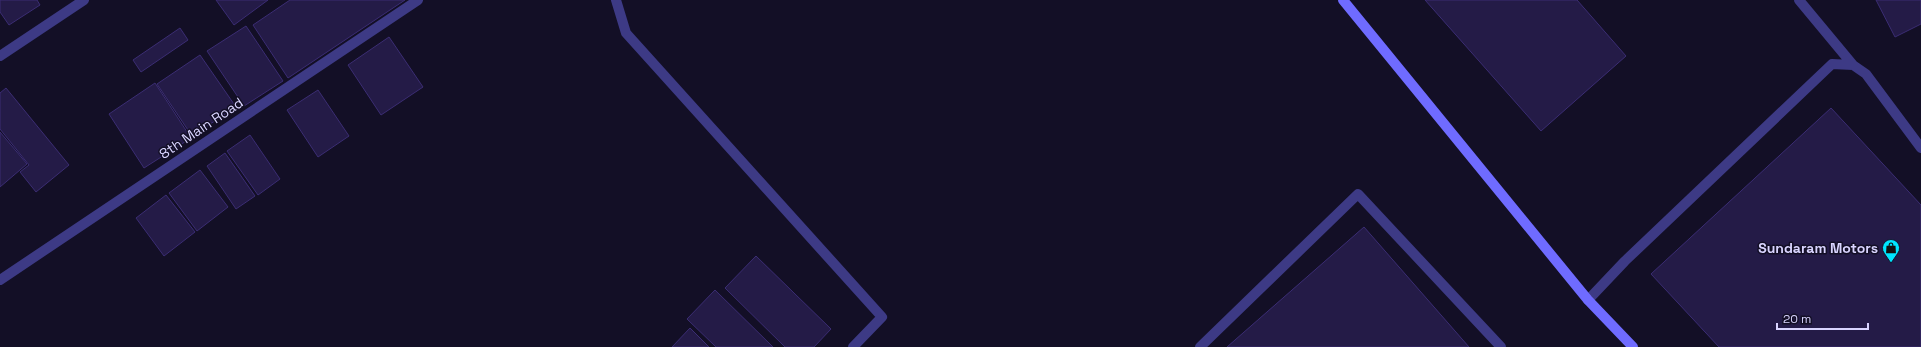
<svg xmlns="http://www.w3.org/2000/svg" width="1921" height="347" font-family="'Space Grotesk',sans-serif">
<style>
.building{fill:#241b47;stroke:#3b2d73}
.lines{fill:none;stroke-linecap:round;stroke-linejoin:round}
.lane{stroke:#3d3a85;stroke-width:10}
.street{stroke:#3d3a85;stroke-width:10}
.secondary{stroke:#6f6bff;stroke-width:10}
.labels{text-anchor:middle;stroke-width:3;stroke-linejoin:round;paint-order:stroke}
.street-label{font-size:14px;fill:#d9d4ff;stroke:#130f26}
.poi-label{font-size:14px;font-weight:bold;fill:#d9d4ff;stroke:#130f26;text-anchor:end}
</style>
<rect width="100%" height="100%" fill="#130f26"/>
<path class="building" d="M0,0h37l3,5 -31,20 -9,-13z
M216,0h52l-34,25z
M290,0h115l-117,78 -35,-53z
M1425,0h152l49,56 -85,75z
M1876,0h45v24l-26,13z
M246,26l37,55 -39,25 -37,-55z
M180,28l8,12 -47,32 -8,-12z
M389,37l34,50 -42,28 -33,-50z
M200,55l36,52 -44,29 -35,-52z
M155,83l36,55 -47,30 -35,-54z
M6,88l63,77 -33,27 -16,-20 9,-7 -29,-36v-36z
M318,90l31,46 -31,21 -31,-47z
M1831,108l90,97v142h-202l-68,-73z
M0,132l27,32 -27,23z
M250,135l30,44 -22,16 -31,-44z
M225,153l30,43 -19,13 -29,-43z
M200,170l28,37 -31,24 -28,-38z
M166,195l29,37 -31,24 -28,-38z
M1364,227l105,120h-242z
M756,256l75,73 -17,18h-29l-60,-59z
M715,290l58,57h-57l-29,-28z
M690,328l19,19h-37z"/>
<g class="lines">
<path class="lane" d="M1799,0l54,65
M1588,300l37,-39 207,-197 21,1 13,9 55,74
M1200,347l158,-153 143,153"/>
<path class="street" d="M616,0l10,33 256,284 -29,30
M0,56l84,-56
M0,280l418,-280"/>
<path class="secondary" d="M1343,0l245,300 45,47"/>
</g>
<defs>
<symbol id="shop-pin" viewBox="-11 -11 22 30"><path d="M0 17L-7.5 6A9.5 9.5 0 1 1 7.5 6Z" fill="#00e5ff" stroke="#130f26"/><path d="M-5-2.5h2.3a2.7 3.5 0 0 1 5.4 0H5L5.5 6h-11ZM-1.5-2.5h3a1.5 2.3 0 0 0-3 0Z" fill="#111"/></symbol>
</defs>
<g fill-rule="evenodd">
<use href="#shop-pin" x="1881" y="238" width="20" height="27"/>
</g>
<g class="labels">
<g class="street-label">
<text transform="translate(201 128) rotate(-34)" y="5">8th Main Road</text>
</g>
<g class="poi-label">
<text x="1878" y="253">Sundaram Motors</text>
</g>
</g>
<path d="M1777 323v6h91v-6" fill="none" stroke="#d9d4ff" stroke-width="2"/>
<text x="1783" y="323" font-size="12" fill="#d9d4ff" stroke="#130f26" stroke-width="3" paint-order="stroke">20 m</text>
</svg>
